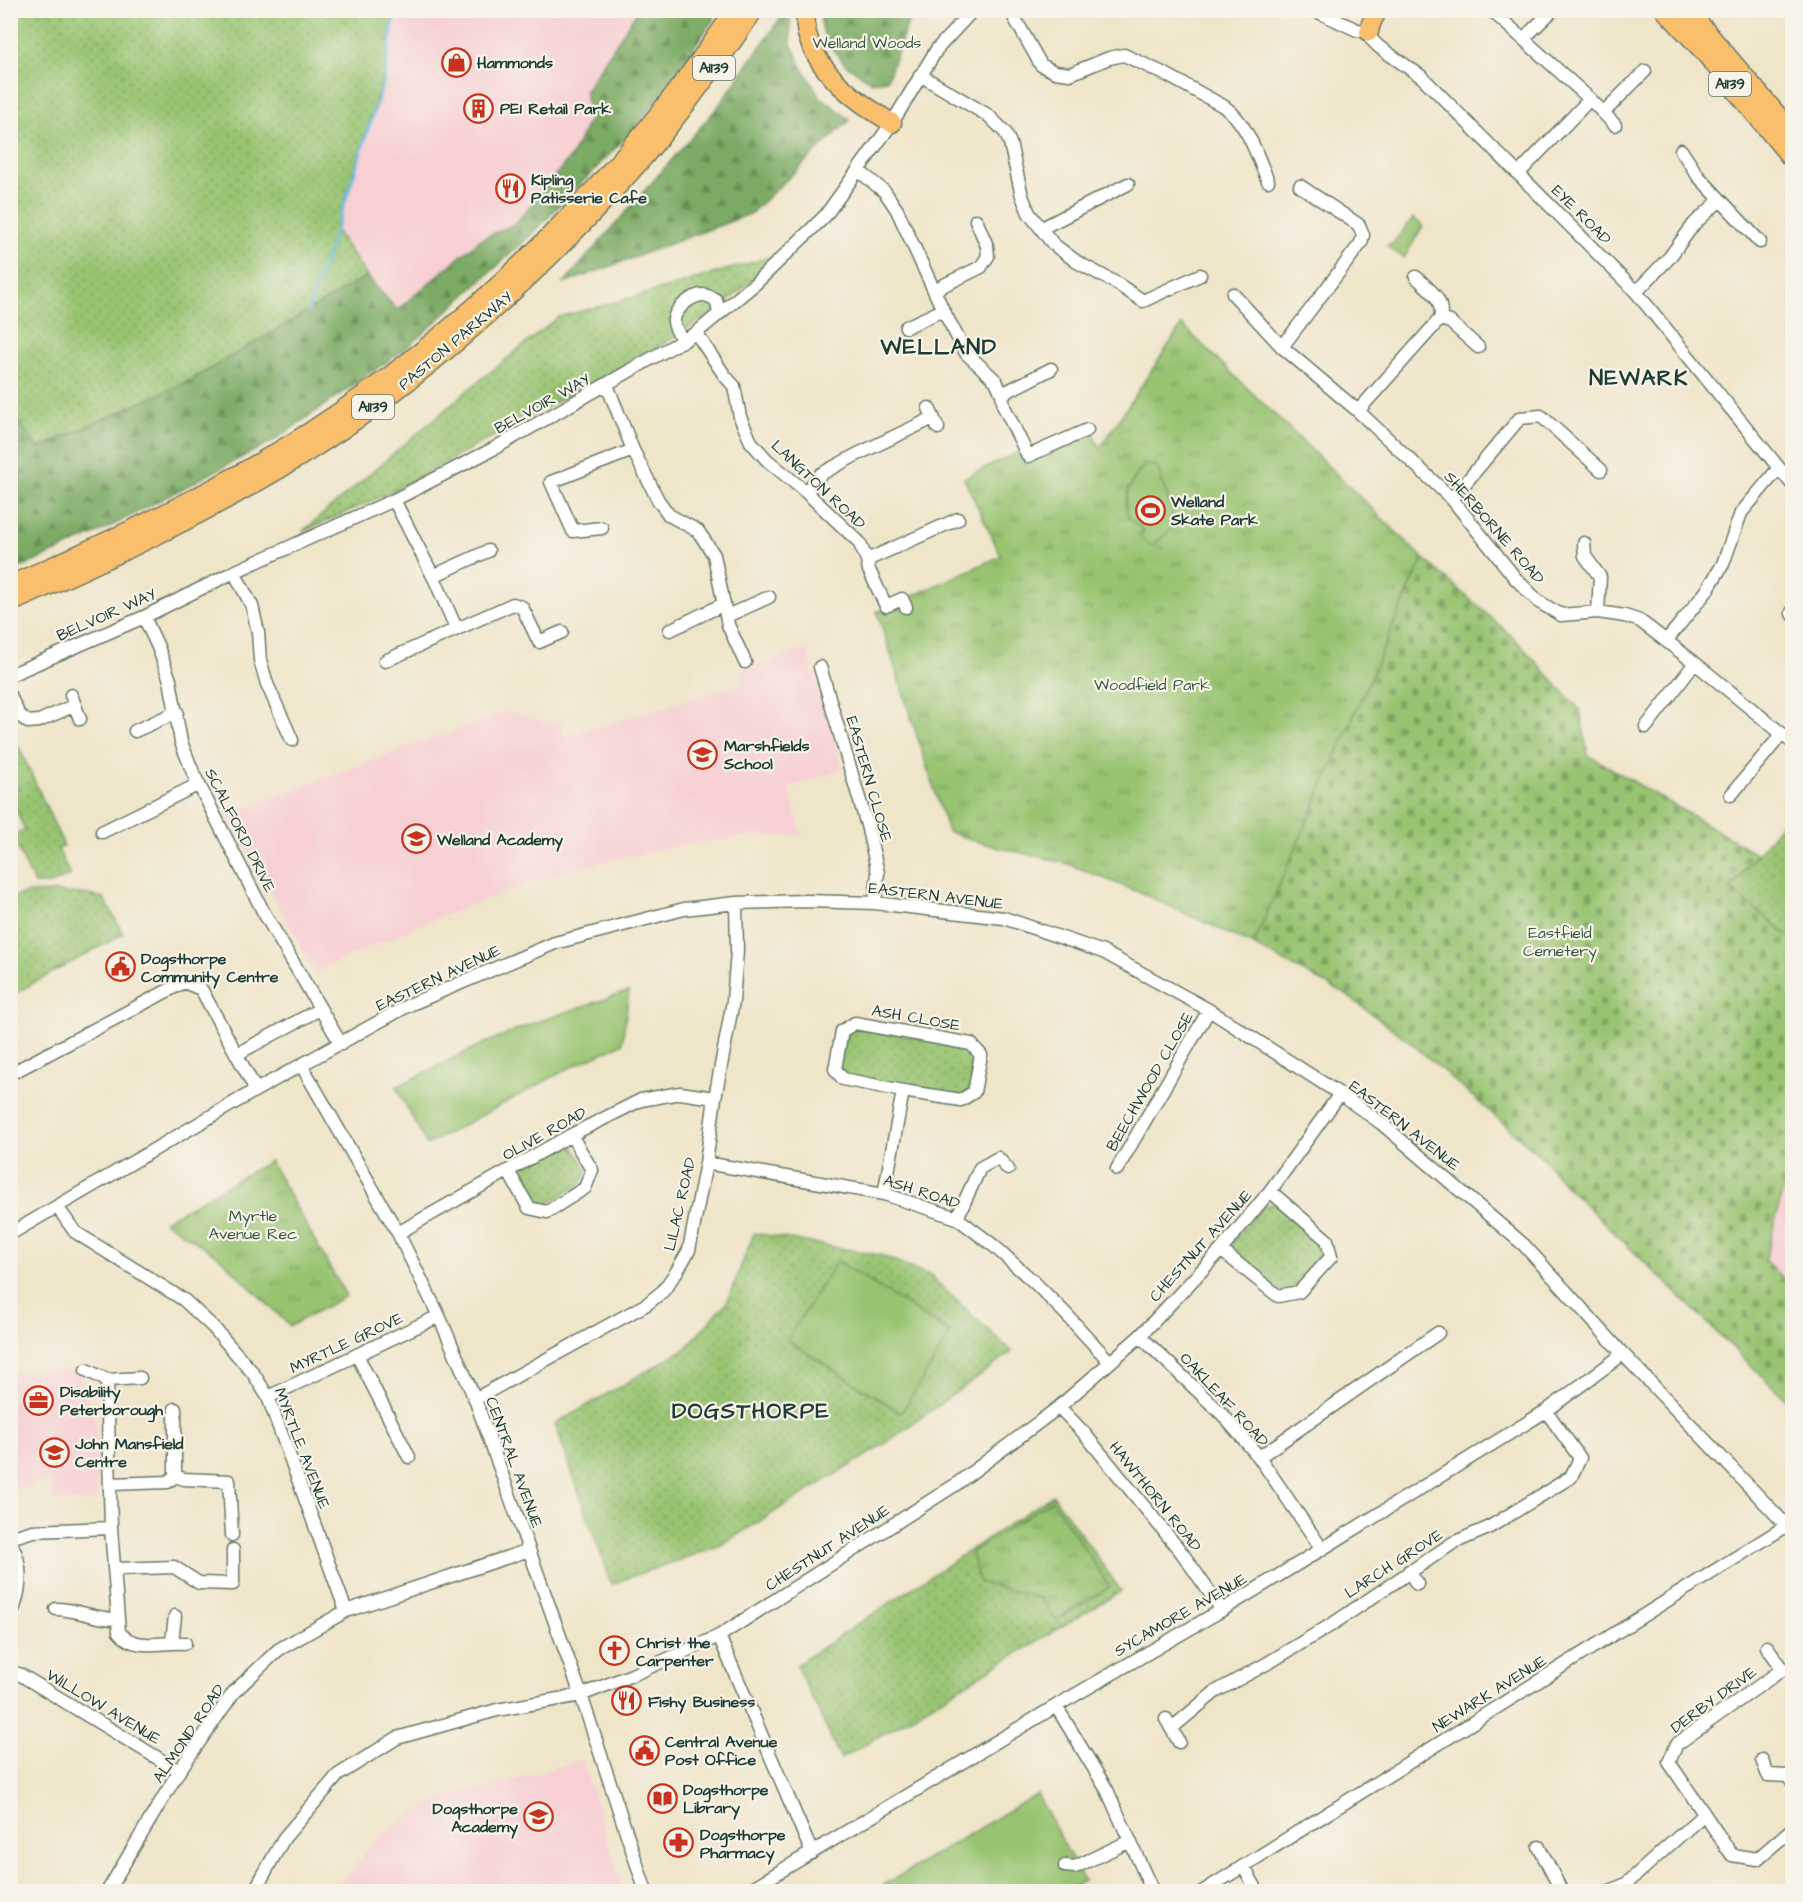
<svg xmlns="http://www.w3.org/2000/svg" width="1803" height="1902" font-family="'Architects Daughter',sans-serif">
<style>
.built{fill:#f7cfd4}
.grass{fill:url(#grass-dots);stroke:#5c8052;stroke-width:1.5}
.forest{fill:url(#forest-firs);stroke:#4c744c;stroke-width:1.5}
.cemetery{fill:url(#cemetery-stones);stroke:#5c8052;stroke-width:1.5}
.park{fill:url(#park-tufts);stroke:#5c8052;stroke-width:1.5}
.garden{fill:#98c471;stroke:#5c8052;stroke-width:1.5}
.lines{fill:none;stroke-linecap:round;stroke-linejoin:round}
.stream{stroke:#63b8df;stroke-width:3}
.minor-casing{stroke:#687868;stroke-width:15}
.highway-casing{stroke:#687868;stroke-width:21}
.minor{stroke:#fff;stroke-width:12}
.highway{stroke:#f9bf6d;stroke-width:18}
.labels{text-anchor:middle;stroke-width:4.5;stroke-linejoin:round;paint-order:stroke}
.shield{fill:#f7f3e8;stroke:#60746a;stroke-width:1.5}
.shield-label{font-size:15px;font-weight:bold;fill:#1f3d34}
.park-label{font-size:16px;fill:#375840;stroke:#f7f3e8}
.poi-label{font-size:16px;font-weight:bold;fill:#1f3d34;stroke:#f7f3e8;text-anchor:start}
.street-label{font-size:16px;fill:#1f3d34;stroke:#f7f3e8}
.district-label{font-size:22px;font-weight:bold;letter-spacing:1.5px;fill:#1f3d34;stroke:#f7f3e8}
</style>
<defs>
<pattern id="grass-dots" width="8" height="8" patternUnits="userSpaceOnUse" patternTransform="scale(1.5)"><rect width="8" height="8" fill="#98c471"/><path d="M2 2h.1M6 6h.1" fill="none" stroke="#7ba05e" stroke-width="1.8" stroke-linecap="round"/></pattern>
<pattern id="forest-firs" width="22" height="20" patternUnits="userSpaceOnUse" patternTransform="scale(1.5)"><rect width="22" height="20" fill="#7aaa63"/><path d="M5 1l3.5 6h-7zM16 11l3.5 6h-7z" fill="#638c52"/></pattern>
<pattern id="cemetery-stones" width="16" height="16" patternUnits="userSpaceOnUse" patternTransform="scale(1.5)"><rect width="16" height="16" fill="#98c471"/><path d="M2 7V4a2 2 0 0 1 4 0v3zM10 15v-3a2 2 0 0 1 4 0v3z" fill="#7ba05e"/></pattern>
<pattern id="park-tufts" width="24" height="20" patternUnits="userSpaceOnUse" patternTransform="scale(1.5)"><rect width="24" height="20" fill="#98c471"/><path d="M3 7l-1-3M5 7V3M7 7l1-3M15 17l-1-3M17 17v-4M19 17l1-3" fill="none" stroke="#7ba05e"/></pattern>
</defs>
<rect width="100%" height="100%" fill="#f7f3e8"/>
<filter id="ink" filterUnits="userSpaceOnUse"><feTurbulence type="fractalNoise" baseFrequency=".0167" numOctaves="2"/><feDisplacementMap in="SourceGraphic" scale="12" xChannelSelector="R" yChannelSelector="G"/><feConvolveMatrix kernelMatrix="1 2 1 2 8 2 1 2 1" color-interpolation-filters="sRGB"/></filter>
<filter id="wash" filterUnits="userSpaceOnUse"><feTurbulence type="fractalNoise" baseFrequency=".008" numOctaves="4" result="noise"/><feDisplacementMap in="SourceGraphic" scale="24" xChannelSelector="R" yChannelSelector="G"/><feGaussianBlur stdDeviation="1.35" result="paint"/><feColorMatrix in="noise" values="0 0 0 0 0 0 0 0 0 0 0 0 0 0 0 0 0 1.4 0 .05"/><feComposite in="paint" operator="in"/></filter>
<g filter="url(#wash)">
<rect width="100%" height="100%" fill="#efe5c9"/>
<path class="built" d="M394,11h244l-53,79 4,30 -17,35 -56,68 -36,17 -84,70 -29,-34 -31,-45 47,-153z
M807,649l36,120 -55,18 14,48 -62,2 -69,10 -72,16 -70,20 -102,39 -112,50 -88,-158 281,-103 43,13 8,-3 6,16 179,-54 -7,-11z
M1792,1155v132l-27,-25z
M79,1370l12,40 5,11 1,80h-44l-1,-18h-19v4h-22v-114z
M582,1759l42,132h-291l46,-54 52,-35 106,-28z"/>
<path class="grass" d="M10,11h384l-11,67 -47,153 31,45 -172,102 -158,71 -17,-26 -9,-2z
M781,254l-56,50 -57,37 -279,152 -87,39 172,-147 85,-68 72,-19z
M18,745l46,101 -6,3 12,26 -19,9h-17l-22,-48 13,-6 -14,-32v-7l8,-4 -8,-17v-21z
M1790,813l2,3v123l-62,-50z
M56,892l27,2 21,4 19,36 -111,61 -1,-98 18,-4z
M856,1027l113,20 8,10 -6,33 -11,6 -115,-20 -7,-9 8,-33z
M567,1144l6,2 15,25 -8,14 -35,20 -15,-4 -13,-24 1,-8z
M1275,1203l44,37 3,8 -2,9 -26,31 -14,3 -46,-36 -2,-7 2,-8 28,-33z
M754,1233l126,22 49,20 83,77 -130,94 -161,99 -110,39 -56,-160 130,-75 42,-47z
M1053,1495l68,96 -280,168 -45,-94z"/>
<path class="forest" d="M638,10l81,1 -37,54 -44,60 -108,111 -122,111 -135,94 -173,91 -89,40v-151l9,2 18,26 157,-71 172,-102 30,34 83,-70 36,-17 56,-68 17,-35 -4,-29z
M786,10l4,1 1,33 12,25 17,27 30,24 -100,94 -187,70 155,-177z
M819,11h93l-25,69 -15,2 -26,-17 -21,-24z"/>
<path class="cemetery" d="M1423,558l92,81 65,71 8,45 169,99 -27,35 62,50v216l-27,106 27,26v118l-229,-222 -19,-24 -134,-117 -65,-48 -92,-49z"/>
<path class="park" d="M1413,218l10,8 -19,32 -17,-12 6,-3z
M1182,325l241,233 -170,387 -107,-50 -80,-32 -70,-16 -48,-15 -71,-220 124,-56 -37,-78 55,-26 6,11 68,-30 7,15z
M270,1161l76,135 -56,30 -72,-70 -54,-35z
M1052,1500l58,87 -54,33 -14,-21 -63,-17 -8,-30z"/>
<path class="garden" d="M1144,465l13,1 17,52 -1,10 -21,18 -12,-9 4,-7c-5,-3 -12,-8 -15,-13 -10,-17 4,-38 15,-52z
M629,991l-7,53 -51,23 -144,78 -31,-58 82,-41 56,-23z
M837,1261l114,72 -50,80 -114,-73z
M1037,1794l47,87 -17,10 -195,1z"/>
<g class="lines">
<path class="stream" d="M308,311l25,-72 51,-159 11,-70"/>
</g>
</g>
<g filter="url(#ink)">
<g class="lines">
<defs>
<path id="minor" d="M1010,10l31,55 14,7 15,2 39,-16 15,-3 43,20 58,32c23,17 32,49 43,74
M1314,10l43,20 12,2 2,7 8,8 43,30 214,215 156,192
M1491,10l99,89 25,26
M1523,39l30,-29
M920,75l69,41 16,16 5,11 12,53 7,17 24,31 24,18 39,21 27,18 57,-26
M1604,112l41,-41
M1681,150l17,26 62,66
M859,171l26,21 12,18 46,100 23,43 30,28 6,13 2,13 24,49 59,-26
M1518,174l72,-75
M1042,228l86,-44
M1416,277c13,12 29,23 24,42
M934,290l47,-23 7,-11 -1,-10 -11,-26
M1636,292l33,-34 25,-34 26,-24
M1233,294l49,53 76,64 94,88 64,80 23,23 22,13 37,-3 27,4 15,5 55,42 97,79
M906,327l37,-17
M696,333l29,43 9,10 6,31 11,25 16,18 39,32 53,50 8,18 2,10 17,36 16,-7 4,8
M684,341c-5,-6 -11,-14 -10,-22 2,-11 18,-24 29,-24 4,0 9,3 13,5l3,12
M1282,347l79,-104 2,-8 -4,-10 -59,-39
M607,385l26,65 25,50 11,15 29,16 16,24 14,70 17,37
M1002,394l49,-25
M929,408l9,20
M1358,411l82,-92 10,3 28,25
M806,492l15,-18 33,-18 79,-38
M1452,499l68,-81 21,-2 60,54
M394,500l41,80 21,48
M602,528l-29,3 -22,-49 82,-32
M1584,543l1,13 15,21 -2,35
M867,560l91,-41
M234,572l18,34 6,26 2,28 7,24 25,56
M433,576l55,-25
M1792,612v2
M727,616l42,-19
M144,617l14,30 12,33 11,62 13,33 70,138 77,131
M670,630l54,-26
M1666,641l40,-49 17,-28 18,-51 37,-44
M385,661l128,-57 9,3 17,35 23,-10
M820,667l47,158 11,48 -3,30
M10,675l134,-58 90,-45 160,-72 99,-51 203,-116 60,-50 69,-67 67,-93 45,-74 36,-39
M71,695l9,24
M10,696l9,19 9,7 11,-1 36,-16
M1646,727l49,-64
M135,731l42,-19
M1731,795l51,-61
M102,832l97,-48
M237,1054l83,-45
M302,1066l96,167 41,83 36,83 106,296 65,197
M10,1074l174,-92 17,7 55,101
M706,1163l178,31 73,24 37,28 41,37 30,30 44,48
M1117,1169l92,-159
M508,1171l21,37 18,4 38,-24 7,-18 -21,-35
M884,1194l19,-103 -60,-12 -8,-10 7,-38 13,-8 116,21 10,11 -7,37 -13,8 -58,-9
M58,1208l17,24 109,68 29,27 40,46 15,24 78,214
M957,1218l23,-50 18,-10 10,11
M398,1233l173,-98 70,-35 39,-7 35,5
M10,1234l246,-144 153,-85 146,-62 129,-34 52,-6 70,-2 69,2 129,15 99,34 106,58 131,84 41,29 143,122 98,108 165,173
M1221,1250l57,46 21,-4 32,-35 -4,-17 -57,-49
M1140,1336l83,79 36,42 63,92
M357,1355l52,102
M86,1370l21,10 33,-2
M107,1380l4,148
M268,1397l171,-81
M475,1399l172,-95 16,-13 14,-20 12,-21 17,-87 9,-65 18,-97 4,-50 -1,-48
M1059,1407l25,26 98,120 40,57
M175,1409v67
M1259,1457l179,-124
M111,1484l57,-2 7,-6 9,3 45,2 3,54
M10,1538l23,-7 78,-3 8,104c16,20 44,9 66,11
M10,1542c13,21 11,46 3,68
M116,1569l58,-2 25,16 34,1v-34
M1409,1571l8,13
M56,1609c22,0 38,10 60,10
M719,1636l93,217
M172,1642l3,-26
M1767,1647l16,22 -106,75 -8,18 63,93 25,4 35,-30
M10,1671l11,4 158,96
M1056,1706l51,84 46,102
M1166,1719l13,23
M1172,1728l43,-36 53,-29 63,-38 122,-82 35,-15 83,-51 9,-19 -34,-47
M1762,1760l6,15 21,1 3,5
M1539,1847l23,45
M1065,1866l10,1 55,-26
M1243,1866l15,26
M107,1892l72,-121 55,-79 44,-42 68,-39 183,-61
M254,1892l30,-54 54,-63 59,-37 100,-28 84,-15 51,-20 87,-39 236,-151 104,-78 81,-71 81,-86 49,-59 70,-97
M746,1892l310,-186 166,-96 100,-61 224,-138 69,-51 7,-7
M1202,1892l589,-369
M1608,1892l18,-8 78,-70"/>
<path id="highway" d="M805,10c1,8 0,16 2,24 12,41 50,68 85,89
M1665,10l40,43 87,106
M1688,10l104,122
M1369,32l2,-9 7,-13
M10,585c103,-45 204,-92 298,-152 169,-109 315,-257 427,-423
M10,603c105,-47 210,-95 307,-157 98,-63 186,-141 267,-224 27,-28 54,-57 78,-87 32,-40 63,-82 92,-125"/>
</defs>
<use href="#minor" class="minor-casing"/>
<use href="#highway" class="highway-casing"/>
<use href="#minor" class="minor"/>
<use href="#highway" class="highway"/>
</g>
</g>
<defs>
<symbol id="shop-ring" viewBox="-11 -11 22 22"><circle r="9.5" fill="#f7f3e8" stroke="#c8321e" stroke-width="1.5"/><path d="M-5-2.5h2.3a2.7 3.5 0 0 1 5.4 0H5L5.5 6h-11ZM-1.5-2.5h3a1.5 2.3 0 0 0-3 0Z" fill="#c8321e"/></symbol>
<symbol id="building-ring" viewBox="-11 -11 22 22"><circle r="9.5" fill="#f7f3e8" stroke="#c8321e" stroke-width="1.5"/><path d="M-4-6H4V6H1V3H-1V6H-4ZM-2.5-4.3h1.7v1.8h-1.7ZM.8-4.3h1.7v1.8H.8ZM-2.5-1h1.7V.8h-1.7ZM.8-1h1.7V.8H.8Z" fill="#c8321e"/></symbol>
<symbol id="restaurant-ring" viewBox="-11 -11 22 22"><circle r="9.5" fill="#f7f3e8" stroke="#c8321e" stroke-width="1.5"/><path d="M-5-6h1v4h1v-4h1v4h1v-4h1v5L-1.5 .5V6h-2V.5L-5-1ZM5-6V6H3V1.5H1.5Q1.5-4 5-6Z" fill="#c8321e"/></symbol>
<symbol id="stadium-ring" viewBox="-11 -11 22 22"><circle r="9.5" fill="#f7f3e8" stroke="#c8321e" stroke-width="1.5"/><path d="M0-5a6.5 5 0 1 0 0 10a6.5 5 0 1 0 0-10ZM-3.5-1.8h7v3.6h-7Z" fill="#c8321e"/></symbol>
<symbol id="school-ring" viewBox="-11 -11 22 22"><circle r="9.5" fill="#f7f3e8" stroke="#c8321e" stroke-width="1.5"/><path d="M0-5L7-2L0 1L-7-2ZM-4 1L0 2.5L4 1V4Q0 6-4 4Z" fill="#c8321e"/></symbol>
<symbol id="civic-ring" viewBox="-11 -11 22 22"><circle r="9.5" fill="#f7f3e8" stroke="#c8321e" stroke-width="1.5"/><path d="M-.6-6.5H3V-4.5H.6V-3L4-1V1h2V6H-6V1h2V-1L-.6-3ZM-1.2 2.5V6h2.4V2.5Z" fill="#c8321e"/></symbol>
<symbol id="office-ring" viewBox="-11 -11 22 22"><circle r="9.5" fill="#f7f3e8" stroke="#c8321e" stroke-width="1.5"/><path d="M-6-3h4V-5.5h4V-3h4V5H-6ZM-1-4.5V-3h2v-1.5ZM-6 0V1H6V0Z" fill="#c8321e"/></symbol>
<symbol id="university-ring" viewBox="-11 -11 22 22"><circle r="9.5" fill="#f7f3e8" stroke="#c8321e" stroke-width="1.5"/><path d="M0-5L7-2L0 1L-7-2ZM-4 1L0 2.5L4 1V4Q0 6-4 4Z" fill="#c8321e"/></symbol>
<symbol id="church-ring" viewBox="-11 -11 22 22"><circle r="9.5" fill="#f7f3e8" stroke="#c8321e" stroke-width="1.5"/><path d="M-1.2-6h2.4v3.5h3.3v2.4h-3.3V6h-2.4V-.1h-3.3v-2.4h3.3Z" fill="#c8321e"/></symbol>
<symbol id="library-ring" viewBox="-11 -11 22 22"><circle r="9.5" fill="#f7f3e8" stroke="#c8321e" stroke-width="1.5"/><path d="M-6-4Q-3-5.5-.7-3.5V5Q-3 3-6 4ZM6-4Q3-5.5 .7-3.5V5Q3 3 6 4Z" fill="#c8321e"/></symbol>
<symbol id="pharmacy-ring" viewBox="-11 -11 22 22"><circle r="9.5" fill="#f7f3e8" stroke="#c8321e" stroke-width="1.5"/><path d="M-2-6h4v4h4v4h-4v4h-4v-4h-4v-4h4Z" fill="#c8321e"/></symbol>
</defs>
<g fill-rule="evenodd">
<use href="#shop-ring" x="440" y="46" width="33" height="33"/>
<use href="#building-ring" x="462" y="92" width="33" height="33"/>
<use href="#restaurant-ring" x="494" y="172" width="33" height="33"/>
<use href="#stadium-ring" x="1134" y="494" width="33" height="33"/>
<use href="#school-ring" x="686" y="738" width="33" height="33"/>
<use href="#school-ring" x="400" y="822" width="33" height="33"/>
<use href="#civic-ring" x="104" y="950" width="33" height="33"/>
<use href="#office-ring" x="22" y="1384" width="33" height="33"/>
<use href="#university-ring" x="38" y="1436" width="33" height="33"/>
<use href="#church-ring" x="598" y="1634" width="33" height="33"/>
<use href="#restaurant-ring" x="610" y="1684" width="33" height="33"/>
<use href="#civic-ring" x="628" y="1734" width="33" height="33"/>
<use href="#library-ring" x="646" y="1782" width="33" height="33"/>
<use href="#school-ring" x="522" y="1800" width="33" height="33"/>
<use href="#pharmacy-ring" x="662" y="1826" width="33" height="33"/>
</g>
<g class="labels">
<g class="shield">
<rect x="693" y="56" width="42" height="24" rx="4.5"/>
<rect x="1709" y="72" width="42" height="24" rx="4.5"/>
<rect x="352" y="395" width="42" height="24" rx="4.5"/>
</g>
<g class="shield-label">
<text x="714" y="73">A1139</text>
<text x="1730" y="89">A1139</text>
<text x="373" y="412">A1139</text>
</g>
<g class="park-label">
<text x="867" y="48">Welland Woods</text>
<text x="1152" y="690">Woodfield Park</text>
<text x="1560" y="938">Eastfield<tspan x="1560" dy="18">Cemetery</tspan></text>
<text x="253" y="1221">Myrtle<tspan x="253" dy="18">Avenue Rec</tspan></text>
</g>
<g class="poi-label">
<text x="477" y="68">Hammonds</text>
<text x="500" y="114">PE1 Retail Park</text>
<text x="531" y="185">Kipling<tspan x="531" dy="18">Patisserie Cafe</tspan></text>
<text x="1171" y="507">Welland<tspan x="1171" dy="18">Skate Park</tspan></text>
<text x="724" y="751">Marshfields<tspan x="724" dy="18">School</tspan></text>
<text x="437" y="845">Welland Academy</text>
<text x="141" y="964">Dogsthorpe<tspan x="141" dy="18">Community Centre</tspan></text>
<text x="60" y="1397">Disability<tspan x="60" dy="18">Peterborough</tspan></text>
<text x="75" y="1449">John Mansfield<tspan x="75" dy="18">Centre</tspan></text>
<text x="636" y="1648">Christ the<tspan x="636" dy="18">Carpenter</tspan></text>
<text x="648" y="1707">Fishy Business</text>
<text x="665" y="1747">Central Avenue<tspan x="665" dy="18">Post Office</tspan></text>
<text x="683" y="1795">Dogsthorpe<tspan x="683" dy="18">Library</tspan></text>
<text x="518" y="1814" text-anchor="end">Dogsthorpe<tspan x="518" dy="18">Academy</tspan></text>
<text x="700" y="1840">Dogsthorpe<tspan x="700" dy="18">Pharmacy</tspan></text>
</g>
<g class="street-label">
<text transform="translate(1582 214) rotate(45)" y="6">EYE ROAD</text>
<text transform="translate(455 340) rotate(-40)" y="6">PASTON PARKWAY</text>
<text transform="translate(542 403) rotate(-29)" y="6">BELVOIR WAY</text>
<text transform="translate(819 484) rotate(43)" y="6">LANGTON ROAD</text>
<text transform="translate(1495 527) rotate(49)" y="6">SHERBORNE ROAD</text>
<text transform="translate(106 614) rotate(-24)" y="6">BELVOIR WAY</text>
<text transform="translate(870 779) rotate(74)" y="6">EASTERN CLOSE</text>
<text transform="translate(241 830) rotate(63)" y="6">SCALFORD DRIVE</text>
<text transform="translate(936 895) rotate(7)" y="6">EASTERN AVENUE</text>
<text transform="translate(438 977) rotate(-25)" y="6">EASTERN AVENUE</text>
<text transform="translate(916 1017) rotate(10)" y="6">ASH CLOSE</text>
<text transform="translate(1149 1081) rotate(-60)" y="6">BEECHWOOD CLOSE</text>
<text transform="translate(1405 1125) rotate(38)" y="6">EASTERN AVENUE</text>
<text transform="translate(544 1133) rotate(-29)" y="6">OLIVE ROAD</text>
<text transform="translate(922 1191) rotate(18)" y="6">ASH ROAD</text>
<text transform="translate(679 1204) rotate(-77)" y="6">LILAC ROAD</text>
<text transform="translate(1200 1245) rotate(-48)" y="6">CHESTNUT AVENUE</text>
<text transform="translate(346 1342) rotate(-25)" y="6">MYRTLE GROVE</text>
<text transform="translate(1225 1399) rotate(47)" y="6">OAKLEAF ROAD</text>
<text transform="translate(303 1448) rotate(69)" y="6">MYRTLE AVENUE</text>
<text transform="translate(515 1462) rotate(70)" y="6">CENTRAL AVENUE</text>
<text transform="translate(1156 1496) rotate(51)" y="6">HAWTHORN ROAD</text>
<text transform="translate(827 1547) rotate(-33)" y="6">CHESTNUT AVENUE</text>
<text transform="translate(1393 1563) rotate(-33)" y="6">LARCH GROVE</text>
<text transform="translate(1180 1614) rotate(-30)" y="6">SYCAMORE AVENUE</text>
<text transform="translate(1489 1693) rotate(-32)" y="6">NEWARK AVENUE</text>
<text transform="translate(1713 1699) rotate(-36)" y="6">DERBY DRIVE</text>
<text transform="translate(104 1706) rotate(31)" y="6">WILLOW AVENUE</text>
<text transform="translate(188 1733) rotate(-56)" y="6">ALMOND ROAD</text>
</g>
<g class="district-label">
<text x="939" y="354">WELLAND</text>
<text x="1639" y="385">NEWARK</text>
<text x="751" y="1418">DOGSTHORPE</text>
</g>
</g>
<rect width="1803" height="1902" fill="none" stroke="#f7f3e8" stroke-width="36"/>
</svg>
